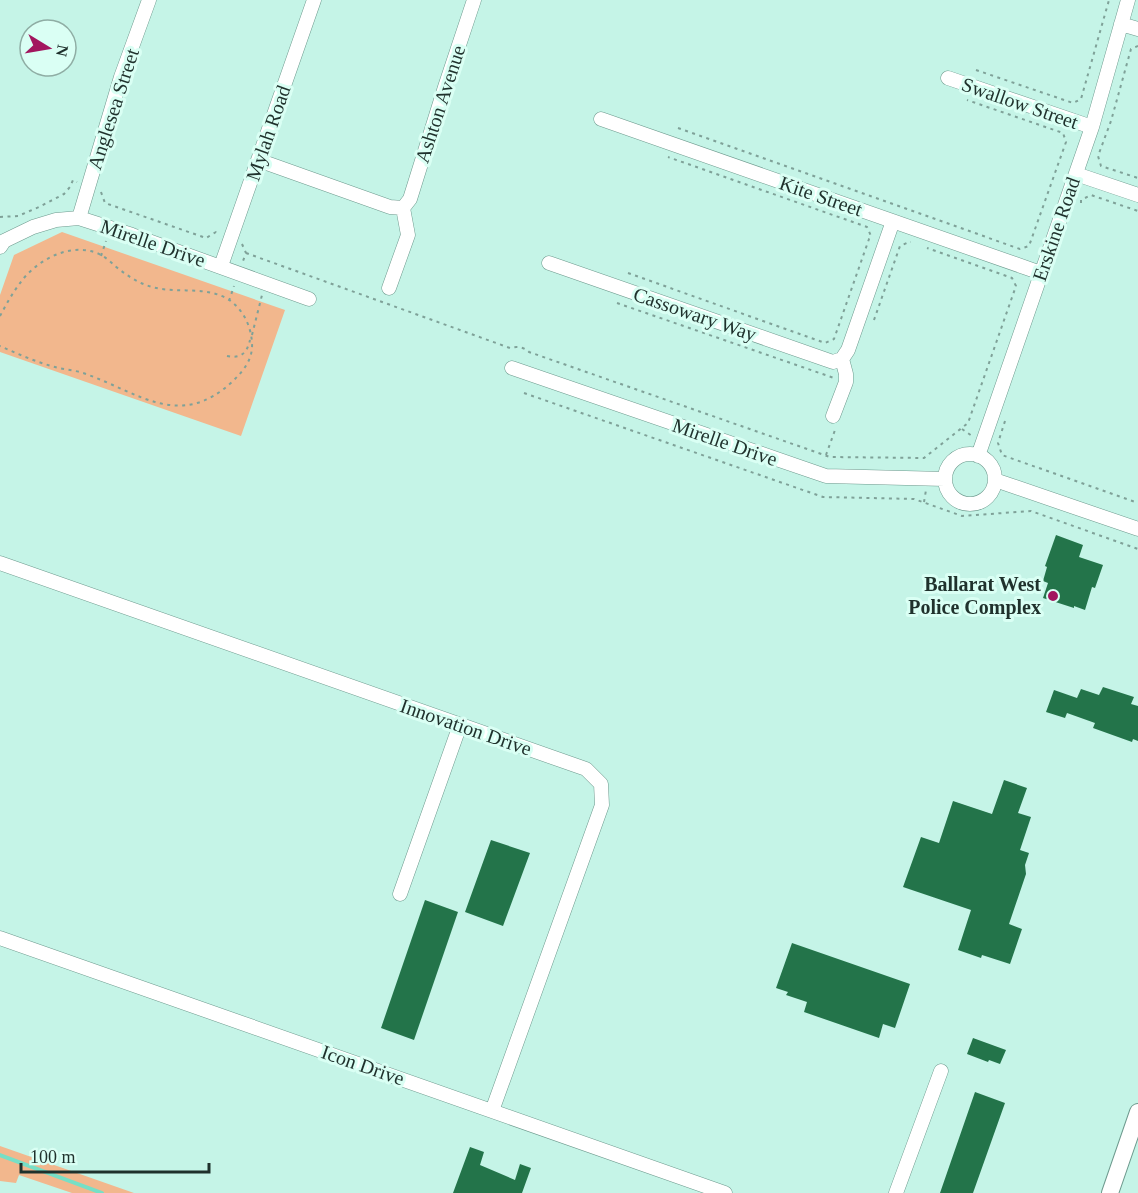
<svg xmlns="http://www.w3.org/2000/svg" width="1138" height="1193" font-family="Georgia,serif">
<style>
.green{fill:#f2b78d}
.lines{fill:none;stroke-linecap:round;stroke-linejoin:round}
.stream{stroke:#77dfc6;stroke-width:4}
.building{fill:#23744a}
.minor-casing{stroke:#6e9a8e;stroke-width:15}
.major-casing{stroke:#6e9a8e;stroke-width:18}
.path{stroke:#7fa198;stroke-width:2;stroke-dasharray:3 4.5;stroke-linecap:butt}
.minor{stroke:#fff;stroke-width:14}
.major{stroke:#fff;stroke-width:16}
.poi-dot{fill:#a2165e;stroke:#dafff4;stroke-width:2}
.labels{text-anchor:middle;stroke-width:6;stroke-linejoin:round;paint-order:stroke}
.street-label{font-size:20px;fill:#1f312c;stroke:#dafff4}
.poi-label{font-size:20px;font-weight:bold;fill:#1f312c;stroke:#dafff4;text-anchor:end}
</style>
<rect width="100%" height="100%" fill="#c5f4e7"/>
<path class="green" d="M62,232l223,78 -44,126 -241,-84v-57l14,-40z
M0,1146l134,47h-62l-53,-18 -3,8 -16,-2z"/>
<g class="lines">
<path class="stream" d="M0,1155l102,38"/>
</g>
<path class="building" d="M1056,535l27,10 -4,12 24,8 -8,23 -3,-1 -7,23 -11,-4v2l-31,-10 5,-15 -5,-2 4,-14 -2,-1z
M1103,687l31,10 -3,7 7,2v35l-5,-2 -1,3 -39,-14 2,-5 -28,-10 -2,5 -19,-6 8,-22 23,8 4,-9 18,6z
M1004,780l23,8 -9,25 13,4 -11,33 9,3 -4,12 1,9 -17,50 13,5 -12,35 -28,-9 -1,3 -23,-8 13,-40 -68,-23 18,-50 18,6 14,-42 39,13z
M491,840l39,13 -27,73 -38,-14z
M425,900l33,12 -44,128 -33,-12z
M792,943l118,41 -15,44 -12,-4 -4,14 -75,-26 3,-10 -21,-7 2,-3 -12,-4z
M973,1038l33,12 -6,14 -11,-4 -1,2 -21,-8z
M975,1092l30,11 -32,90h-33z
M470,1147l14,5 -4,13 35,15 5,-16 11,4 -9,25h-69z"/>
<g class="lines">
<defs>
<path id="minor" d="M1121,24l17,5
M948,78l144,49
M601,119l440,154
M258,160l132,47 13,1 7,-9 35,-112 29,-87
M1076,174l62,21
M79,218l42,-141 28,-77
M0,247l4,-6 29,-14 23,-7 23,-2 53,17 177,64
M549,263l284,99 9,-3 6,-9 45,-129
M221,266l93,-266
M389,288l19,-53 -5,-27
M512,368l314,108 119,3
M833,416l13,-34v-8l-4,-15
M945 479a25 25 0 1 1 50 0a25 25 0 1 1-50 0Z
M978,456l114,-329 36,-127
M995,480l143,49
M0,563l586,206 15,15 1,21 -110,306
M400,894l60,-169
M0,938l725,255
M896,1193l45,-122"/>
<path id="major" d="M1110,1193l28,-81"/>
</defs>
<use href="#minor" class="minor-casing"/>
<use href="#major" class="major-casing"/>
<path class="path" d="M1138,46l-7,3 -20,72 -13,35 3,10 37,12
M976,70l97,33 8,-4 28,-99
M678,128l342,121 9,-3 37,-104 -3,-9 -96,-33
M101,192l4,11 101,35 10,-6 3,1
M1081,203v-3l10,-5 47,16
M0,217l18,-1 21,-9 25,-13 6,-7 3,-7 4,2
M242,244l4,9 -3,8
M246,253l264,95c7,-2 14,-1 19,4l301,105 94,1 44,-35 48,-137 -4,-8 -85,-30
M101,256l5,-15
M628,273l197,70 9,-4 35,-100 2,-3 -4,-9 -199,-70
M229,301l5,-15
M617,303l217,75
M0,316c7,-13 14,-26 24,-38 17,-20 47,-35 73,-25 7,3 13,8 18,13 10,8 20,15 31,19 25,10 55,0 80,13 16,9 25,27 26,45 1,17 -9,28 -20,39 -52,48 -93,11 -146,-8 -10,-4 -21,-4 -31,-7 -19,-5 -37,-13 -55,-21
M874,320l26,-74 9,-4h2
M252,335l10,-40
M227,356c14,3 20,-3 23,-16
M524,393l299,104 91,2 48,17 69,-5 107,38
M1005,421l-7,22 4,12 136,48
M962,429l10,7
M826,455l9,-25
M924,502l2,-12"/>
<use href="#minor" class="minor"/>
<use href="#major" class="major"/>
</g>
<circle class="poi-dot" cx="1053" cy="596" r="6"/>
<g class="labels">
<g class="street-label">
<text transform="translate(1020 103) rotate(19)" y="7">Swallow Street</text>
<text transform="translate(440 104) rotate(-72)" y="7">Ashton Avenue</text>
<text transform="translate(113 109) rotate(-72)" y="7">Anglesea Street</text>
<text transform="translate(268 133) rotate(-71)" y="7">Mylah Road</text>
<text transform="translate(821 196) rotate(19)" y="7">Kite Street</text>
<text transform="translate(1056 229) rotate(-71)" y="7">Erskine Road</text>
<text transform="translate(153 243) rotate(19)" y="7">Mirelle Drive</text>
<text transform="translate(695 314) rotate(19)" y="7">Cassowary Way</text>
<text transform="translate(725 442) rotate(19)" y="7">Mirelle Drive</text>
<text transform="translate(466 727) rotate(19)" y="7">Innovation Drive</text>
<text transform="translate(363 1065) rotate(19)" y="7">Icon Drive</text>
</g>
<g class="poi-label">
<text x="1041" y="591">Ballarat West<tspan x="1041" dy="23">Police Complex</tspan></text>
</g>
</g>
<g transform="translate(48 48) rotate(101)"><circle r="28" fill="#dafff4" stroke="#8fada4" stroke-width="1.5"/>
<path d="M0-4.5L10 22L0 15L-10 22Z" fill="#a2165e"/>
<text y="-9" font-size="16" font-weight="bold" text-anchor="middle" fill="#1f312c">N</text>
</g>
<path d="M21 1163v9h188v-9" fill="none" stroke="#1f312c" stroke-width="3"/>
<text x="30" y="1163" font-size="18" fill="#1f312c" stroke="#dafff4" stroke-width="4.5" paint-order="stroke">100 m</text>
</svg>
